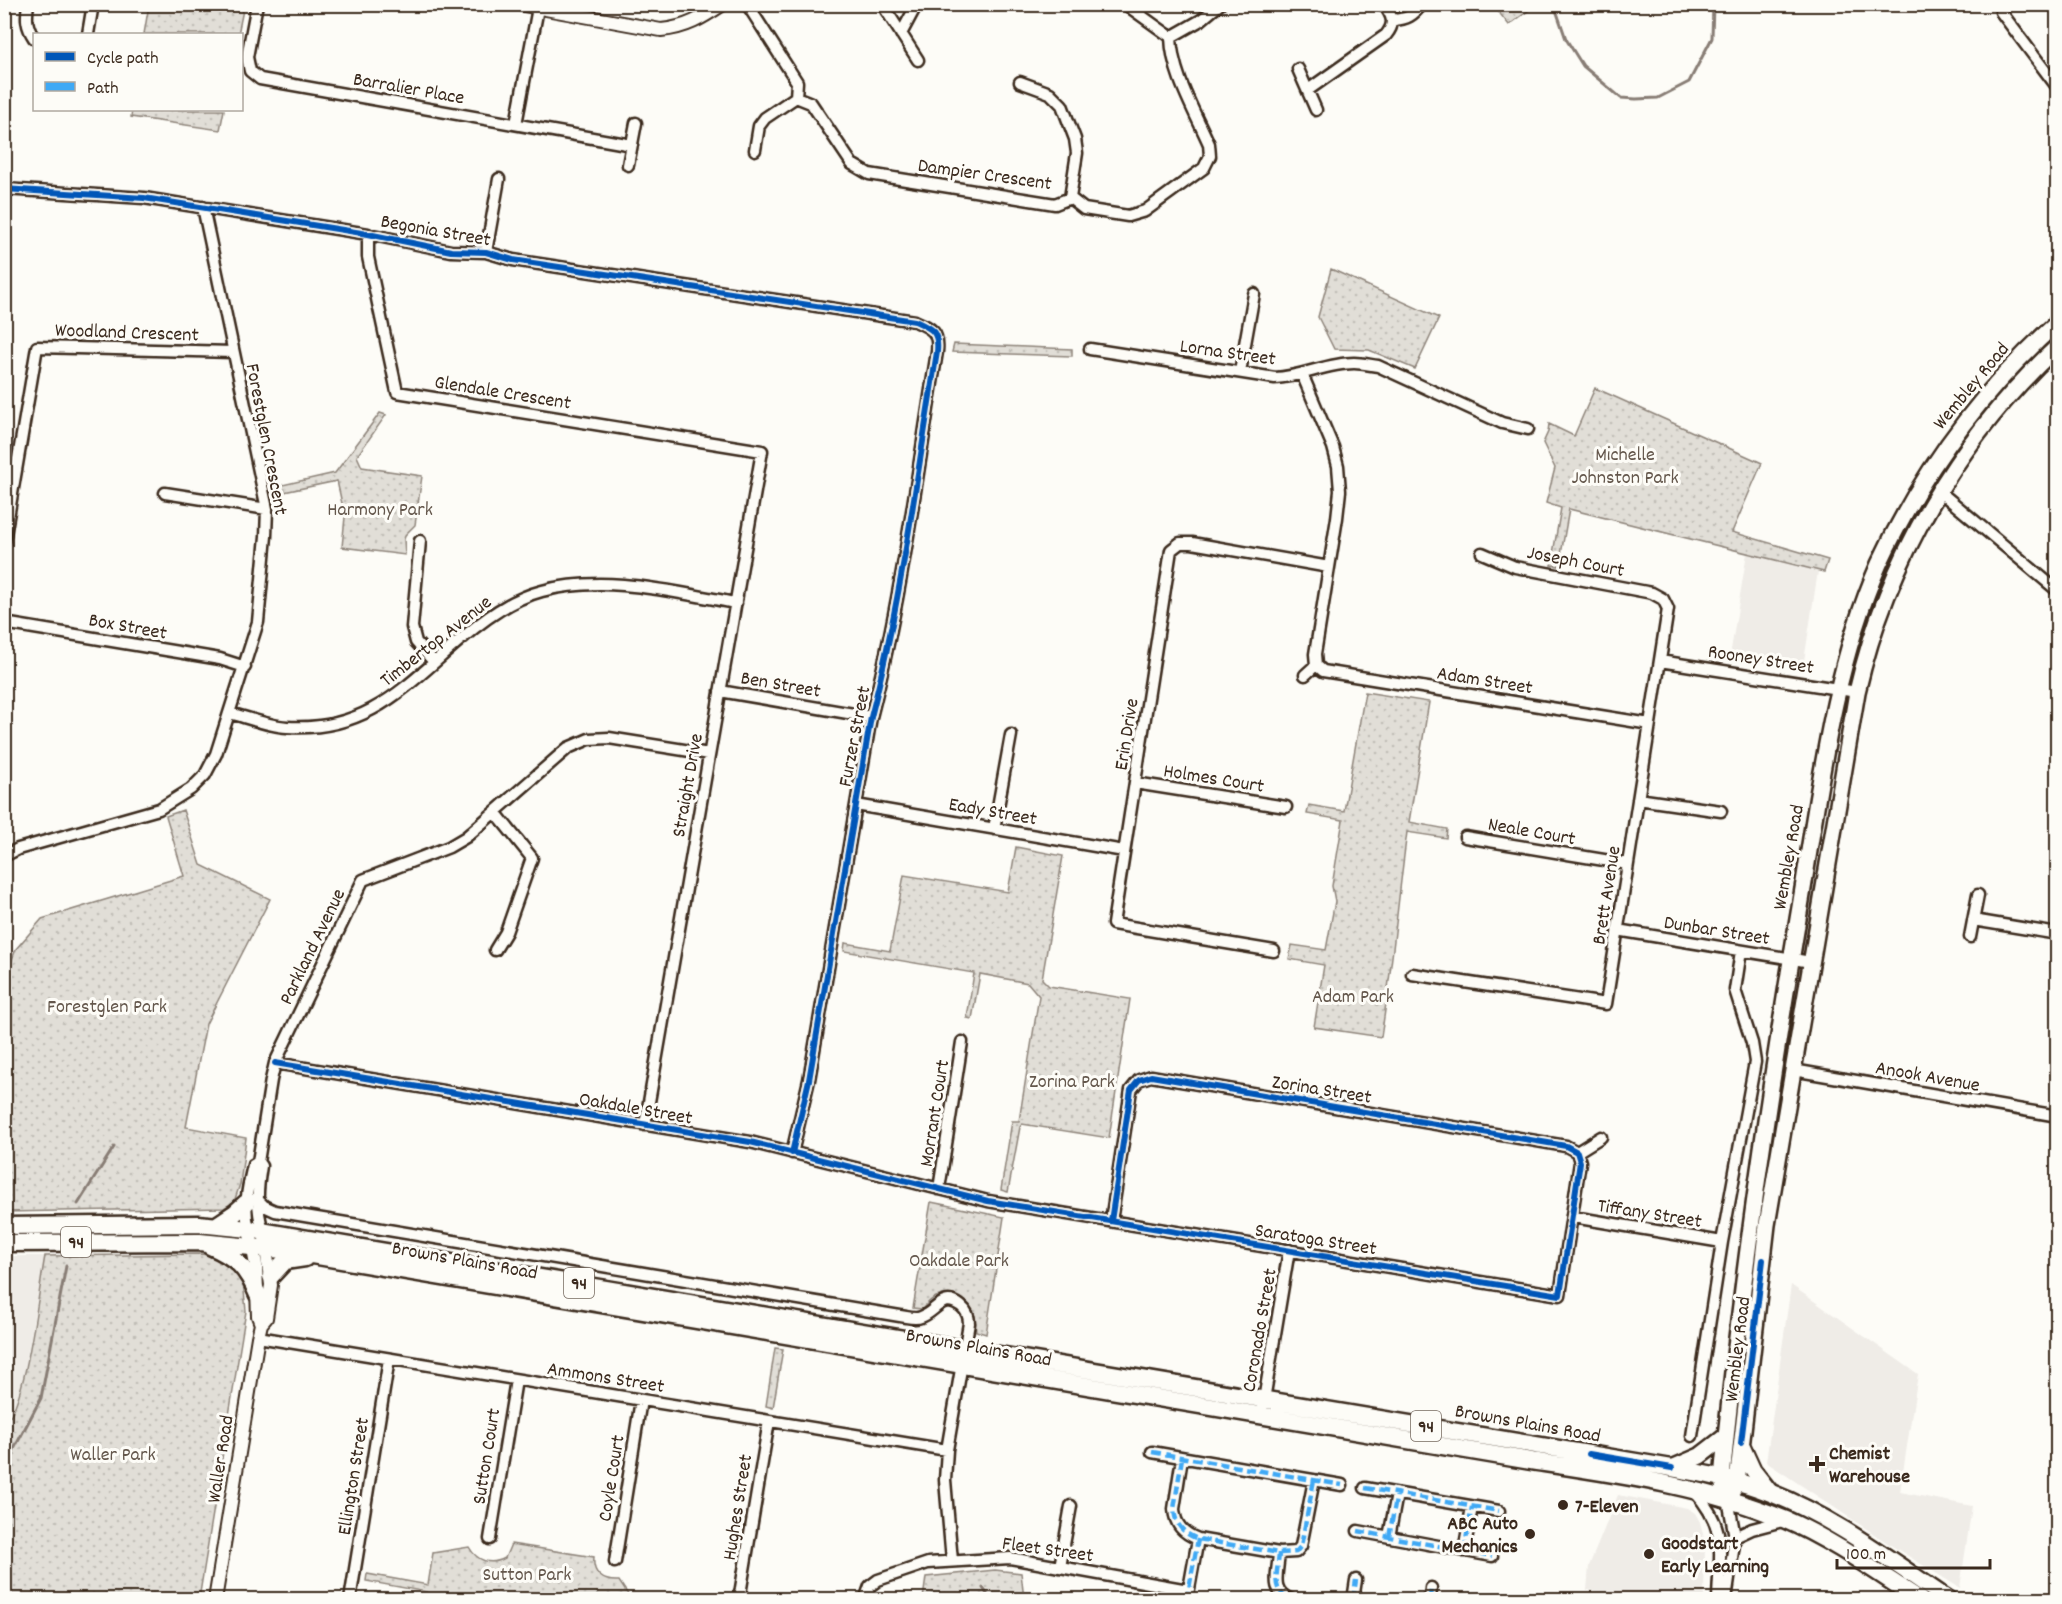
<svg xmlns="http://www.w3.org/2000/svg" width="2062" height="1604" font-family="Dekko,sans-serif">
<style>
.built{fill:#efece7}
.green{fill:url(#green-dots);stroke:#8e847a;stroke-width:1.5}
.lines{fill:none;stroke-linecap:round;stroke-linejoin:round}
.stream{stroke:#887d74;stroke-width:3}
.minor-casing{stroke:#3b2a1e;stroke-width:15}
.tertiary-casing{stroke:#3b2a1e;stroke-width:16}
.secondary-casing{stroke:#3b2a1e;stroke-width:20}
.primary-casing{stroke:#3b2a1e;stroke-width:21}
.minor{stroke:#fdfcf7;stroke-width:10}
.tertiary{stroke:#fdfcf7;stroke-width:12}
.secondary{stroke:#fdfcf7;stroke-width:15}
.primary{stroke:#fdfcf7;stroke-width:16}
.quiet{stroke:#3fa9f5;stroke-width:4.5;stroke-dasharray:9 4.5;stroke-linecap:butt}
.cycleway-casing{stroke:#fdfcf7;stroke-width:10}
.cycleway{stroke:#0057b8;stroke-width:6}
.poi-dot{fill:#3b2a1e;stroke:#fdfcf7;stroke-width:2}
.labels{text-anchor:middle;stroke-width:6;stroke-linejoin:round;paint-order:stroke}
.shield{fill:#fdfcf7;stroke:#75695f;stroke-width:1.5}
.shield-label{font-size:18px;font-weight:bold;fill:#3b2a1e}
.street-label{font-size:20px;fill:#3b2a1e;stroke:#fdfcf7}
.park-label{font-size:20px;fill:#64574c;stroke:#fdfcf7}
.poi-label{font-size:20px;font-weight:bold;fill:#3b2a1e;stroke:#fdfcf7;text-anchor:start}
</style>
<defs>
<pattern id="green-dots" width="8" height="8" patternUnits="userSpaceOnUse" patternTransform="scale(1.5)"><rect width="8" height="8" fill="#e1ded7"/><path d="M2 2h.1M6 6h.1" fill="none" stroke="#c2bfb8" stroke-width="1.8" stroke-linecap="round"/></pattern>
</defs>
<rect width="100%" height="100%" fill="#fdfcf7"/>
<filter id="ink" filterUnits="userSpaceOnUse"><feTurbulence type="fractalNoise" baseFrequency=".0167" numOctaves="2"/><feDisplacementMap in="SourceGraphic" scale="12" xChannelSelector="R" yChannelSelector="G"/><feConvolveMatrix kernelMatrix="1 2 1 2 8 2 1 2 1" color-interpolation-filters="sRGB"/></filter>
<g filter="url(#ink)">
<path class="built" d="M1747,553l71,18 -14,90 -7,7 -67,-12z
M5,1256h40l-23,132 -12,30 -5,4z
M1791,1285l127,89 -18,118 72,14 -12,82 -68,-42 -126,-84z
M1618,1495l69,13 8,5 5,9 5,20 -1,57h-54l-63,-9 2,-24z"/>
<path class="green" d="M149,5v-1l95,1 -6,29h-94z
M1493,5h43l-27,20z
M132,110h92l-4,20 -89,-13z
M1331,269l108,49 -24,51 -46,-19 -35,-1 -16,-32z
M954,344l118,5v7l-120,-4z
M1595,388l167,75 -30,69 96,28 -4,12 -255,-63 -10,57 -8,-1 10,-57 -15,-5 9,-35 -12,-25 5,-11 1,-8 25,12z
M380,413l6,2 -29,41 5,11 60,9 -7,49 -9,9 -2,5 1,16 -63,-8 3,-30 -8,-36 -58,12 -1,-7 57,-13z
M1365,692l64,10 -20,120 38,7 -1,9 -39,-6c-9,68 -15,137 -26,205l-67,-10 10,-62 -35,-6 3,-14 34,5 9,-49 -3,-15 11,-66 -36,-6 2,-9 35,6z
M183,810l18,55 69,34 -64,125 -20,103 60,11 -6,46 -6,18 -10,6 -219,4v-222l3,-20 8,-21 26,-30 142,-43 -18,-60z
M1016,847l47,9 -21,123 7,7 81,13 -21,139 -87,-14 -2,3 -12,65 -7,-2 11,-69h7l20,-125 -11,-13 -48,-9 -8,45 -5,-1 7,-45 -130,-22 1,-8 45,8 14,-76 104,17z
M931,1202l73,15 -18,117 -10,-3c-1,-5 0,-11 -1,-15 -5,-16 -23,-25 -39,-19 -5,2 -10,8 -14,12l-9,-1z
M202,1254l24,5 17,22 3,30 -47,288 -194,1v-178c21,-16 34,-134 40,-166z
M775,1348l8,1 -10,59 -7,-2z
M511,1544l83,13c-2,17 9,25 25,24l12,18h-205l1,-7 -61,-11 1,-7 61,11 5,-32 36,-6c8,14 21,19 36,11z
M995,1570l26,3 3,26h-101l3,-22z"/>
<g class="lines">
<path class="stream" d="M1554,4l12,35 17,27 38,32 15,1 22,-1 31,-16 23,-44 1,-34
M78,1204l36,-57
M4,1468l37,-70 25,-132
M983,1588l8,12"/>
<defs>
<path id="minor" d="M28,4c-2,14 -2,22 6,34
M257,4l-10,53 3,14 10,8 372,66
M747,4l50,78 -1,15 15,6 41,61 17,10 186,30 15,-6 14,11 44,7 17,-5 59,-43 6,-12 -1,-12c-15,-34 -37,-70 -38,-107l-46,-33
M886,10l32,50
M2001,12l57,76
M1393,20c14,-1 20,-4 29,-16
M88,34l5,-30
M901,34l16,-30
M1171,37l30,-17 19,-16
M1298,69l18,41
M1020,82l30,11 12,12 13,34 2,14 -7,45
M1308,90l78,-55c10,-12 6,-19 -2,-31
M516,124l22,-116
M755,150l4,-24 6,-8 31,-21
M628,165l8,-42
M4,189l140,9 224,36 83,17 35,1 27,8 402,61c18,8 24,11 22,31 -20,122 -35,245 -66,365l-62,363 -17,73
M368,234v23l29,135 365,59 -117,674
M486,252l13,-73
M1090,349l185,29c27,-1 52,-15 79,-15 8,0 16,2 24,3l124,57 26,6
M1240,372l14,-78
M1302,374l31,73 5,19 2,25 -3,27 -22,136 1,11 7,6 327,53
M1939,491l119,100
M165,493l102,16
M4,541l33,-194 196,5
M420,541l-8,86 4,15 18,20
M4,623l216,36 25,8
M1660,661l197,31
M1305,675l11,-10
M720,691l151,26
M230,713c18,5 39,13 57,14 80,5 118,-40 173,-87 24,-21 51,-41 82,-49 64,-17 130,1 194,12
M1135,783l151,24
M1638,799l83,12
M856,805l268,46
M994,829l17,-94
M1465,837l163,27
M4,856l14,-7 141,-40 32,-20 14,-14 11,-21 42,-132 8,-86 1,-27 -64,-302
M1973,920l85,14
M1617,930l194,32
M1970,937l8,-42
M495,950l11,-18 26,-74 -37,-46
M1274,951l-161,-27 58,-374 9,-7h12l137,24
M1412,974l194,30 62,-395 -5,-10 -11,-6 -137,-26 -33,-14
M275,1063l475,79 238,59 572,94 20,-133 -3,-10 -11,-6 -415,-70 -12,4 -8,10 -20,131
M1793,1070l265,46
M1577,1152l24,-15
M939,1189l23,-147
M256,1198l8,8 11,5 631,106c5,1 11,2 15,0 15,-5 21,-25 40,-11 6,5 8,10 8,17l-22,127 -2,30 7,81
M1573,1217l149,25
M249,1229c-6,-22 -1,-42 4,-64l5,-3
M263,1231c-7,-23 -6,-41 -2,-65l-3,-4 13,-82 4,-17 88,-183 86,-33 17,-10 102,-89 21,-9 20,-1 100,16
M258,1337l689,113
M1263,1406l26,-156
M1692,1436l30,-194 33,-180 -3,-19 -17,-53 6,-39
M1152,1452l190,33
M1182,1458l-8,51c1,16 9,24 24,30l81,14 17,-1 5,-6 13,-66
M1365,1488l134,23
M1694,1491c35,39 25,61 24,109
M1358,1531l134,25
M1389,1537l8,-43
M1735,1537l17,-8 34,-9
M490,1539l26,-159
M1464,1551l8,-44
M1279,1553c-1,20 -10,39 13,47
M615,1562l26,-162
M1060,1567l11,-61
M350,1600l39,-241
M739,1600l30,-179
M865,1600l5,-14 8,-6 50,-17 82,-5 178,32
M1187,1600l11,-61
M1353,1600l3,-20
M1430,1600l1,-12
M1726,1600l9,-63 -7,-38"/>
<path id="tertiary" d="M518,4l143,26c25,-2 41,-12 62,-26
M249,1229l7,36 2,51 3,8
M215,1600l43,-263 3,-13 5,-6 5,-33 -6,-44"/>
<path id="secondary" d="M1742,1446l11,24 18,23
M1672,1468l28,-12 26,-20
M1732,1491l5,-9 30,-257 90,-533c30,-131 101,-254 201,-346
M1728,1499l-6,-21c18,-192 46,-382 78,-571 19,-113 32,-237 79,-343 43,-93 103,-174 179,-242"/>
<path id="primary" d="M217,1225l18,-12 11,-10
M4,1226l194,-2 51,5 1423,239c34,6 67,12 99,25 64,25 121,69 178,107
M4,1243l196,-1 82,8 1249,211c86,13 174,25 255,59 45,19 92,53 134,80
M210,1246c26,11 37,22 48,49
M271,1276l14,-15 20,-3"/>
</defs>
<use href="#minor" class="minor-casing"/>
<use href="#tertiary" class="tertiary-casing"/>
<use href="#secondary" class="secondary-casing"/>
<use href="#primary" class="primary-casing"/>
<use href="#minor" class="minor"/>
<use href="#tertiary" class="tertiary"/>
<use href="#secondary" class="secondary"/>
<use href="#primary" class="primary"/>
<path class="quiet" d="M1152,1452l190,33
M1182,1458l-8,51c1,16 9,24 24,30l81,14 17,-1 5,-6 13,-66
M1365,1488l134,23
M1358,1531l134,25
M1389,1537l8,-43
M1464,1551l8,-44
M1279,1553c-1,20 -10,39 13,47
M1187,1600l11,-61
M1353,1600l3,-20
M1430,1600l1,-12"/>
<defs>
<path id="cycleway" d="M4,189l140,9 224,36 83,17 35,1 27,8 402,61c18,8 24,11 22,31 -20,122 -35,245 -66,365l-62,363 -17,73
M275,1063l475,79 238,59 572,94 20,-133 -3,-10 -11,-6 -415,-70 -12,4 -8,10 -20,131
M1741,1443l22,-183
M1589,1454l83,14"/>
</defs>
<use href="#cycleway" class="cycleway-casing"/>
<use href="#cycleway" class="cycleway"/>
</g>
</g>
<g class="poi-dot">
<path d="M1814 1455h6v6h6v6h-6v6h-6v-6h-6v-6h6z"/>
<circle cx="1563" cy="1505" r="6"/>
<circle cx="1530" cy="1534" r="6"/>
<circle cx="1649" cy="1554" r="6"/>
</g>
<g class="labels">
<g class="shield">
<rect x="61" y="1227" width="30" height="30" rx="4.5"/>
<rect x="564" y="1268" width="30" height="30" rx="4.5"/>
<rect x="1411" y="1411" width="30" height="30" rx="4.5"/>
</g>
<g class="shield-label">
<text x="76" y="1248">94</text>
<text x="579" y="1289">94</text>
<text x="1426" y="1432">94</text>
</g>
<g class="street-label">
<text transform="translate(409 87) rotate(10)" y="7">Barralier Place</text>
<text transform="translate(985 173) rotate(8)" y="7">Dampier Crescent</text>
<text transform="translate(436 229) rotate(10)" y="7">Begonia Street</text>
<text transform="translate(127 331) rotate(2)" y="7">Woodland Crescent</text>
<text transform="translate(1228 351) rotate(8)" y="7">Lorna Street</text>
<text transform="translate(1970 385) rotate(-50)" y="7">Wembley Road</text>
<text transform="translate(503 391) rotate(9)" y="7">Glendale Crescent</text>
<text transform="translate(268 439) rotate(79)" y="7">Forestglen Crescent</text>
<text transform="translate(1576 560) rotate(11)" y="7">Joseph Court</text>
<text transform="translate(128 625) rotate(10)" y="7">Box Street</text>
<text transform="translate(435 640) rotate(-38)" y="7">Timbertop Avenue</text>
<text transform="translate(1761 658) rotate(9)" y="7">Rooney Street</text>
<text transform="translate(1485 679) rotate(9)" y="7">Adam Street</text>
<text transform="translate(781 683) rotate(10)" y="7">Ben Street</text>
<text transform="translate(1125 734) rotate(-81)" y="7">Erin Drive</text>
<text transform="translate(853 736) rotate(-79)" y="7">Furzer Street</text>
<text transform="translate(1214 777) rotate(9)" y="7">Holmes Court</text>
<text transform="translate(686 785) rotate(-80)" y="7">Straight Drive</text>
<text transform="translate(993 810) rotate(10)" y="7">Eady Street</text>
<text transform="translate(1532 830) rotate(10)" y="7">Neale Court</text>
<text transform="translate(1787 857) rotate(-80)" y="7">Wembley Road</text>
<text transform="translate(1605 895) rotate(-81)" y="7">Brett Avenue</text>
<text transform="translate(1717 929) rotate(9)" y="7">Dunbar Street</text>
<text transform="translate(311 946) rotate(-64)" y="7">Parkland Avenue</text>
<text transform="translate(1928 1075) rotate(10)" y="7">Anook Avenue</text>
<text transform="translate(1322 1088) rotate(9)" y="7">Zorina Street</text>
<text transform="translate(636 1107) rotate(10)" y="7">Oakdale Street</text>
<text transform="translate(933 1113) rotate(-81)" y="7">Morrant Court</text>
<text transform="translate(1650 1212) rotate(9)" y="7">Tiffany Street</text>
<text transform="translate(1316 1238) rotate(9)" y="7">Saratoga Street</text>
<text transform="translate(465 1259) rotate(10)" y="7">Browns Plains Road</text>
<text transform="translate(1258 1330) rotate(-80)" y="7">Coronado Street</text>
<text transform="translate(979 1346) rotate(10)" y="7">Browns Plains Road</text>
<text transform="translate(1736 1349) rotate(-83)" y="7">Wembley Road</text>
<text transform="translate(606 1376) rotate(9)" y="7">Ammons Street</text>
<text transform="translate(1528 1422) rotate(10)" y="7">Browns Plains Road</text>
<text transform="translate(485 1456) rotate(-81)" y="7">Sutton Court</text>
<text transform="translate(219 1459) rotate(-81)" y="7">Waller Road</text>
<text transform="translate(352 1476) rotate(-81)" y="7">Ellington Street</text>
<text transform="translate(610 1478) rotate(-81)" y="7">Coyle Court</text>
<text transform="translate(736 1507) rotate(-81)" y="7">Hughes Street</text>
<text transform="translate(1048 1548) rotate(8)" y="7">Fleet Street</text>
</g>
<g class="park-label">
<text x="1625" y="460">Michelle<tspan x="1625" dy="23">Johnston Park</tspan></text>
<text x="380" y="515">Harmony Park</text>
<text x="1353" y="1002">Adam Park</text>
<text x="107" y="1012">Forestglen Park</text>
<text x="1072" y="1087">Zorina Park</text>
<text x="959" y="1266">Oakdale Park</text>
<text x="113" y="1460">Waller Park</text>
<text x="527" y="1580">Sutton Park</text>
</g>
<g class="poi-label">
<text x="1829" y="1459">Chemist<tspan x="1829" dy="23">Warehouse</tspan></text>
<text x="1575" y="1512">7-Eleven</text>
<text x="1518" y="1529" text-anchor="end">ABC Auto<tspan x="1518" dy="23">Mechanics</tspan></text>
<text x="1661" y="1549">Goodstart<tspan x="1661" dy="23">Early Learning</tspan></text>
</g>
</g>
<rect width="2062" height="1604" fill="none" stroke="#fdfcf7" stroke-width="24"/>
<rect x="12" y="12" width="2038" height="1580" fill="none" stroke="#3b2a1e" stroke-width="2" filter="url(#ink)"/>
<rect x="33" y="33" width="210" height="78" fill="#fdfcf7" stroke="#afa8a0" stroke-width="1.5"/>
<rect x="45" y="52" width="30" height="9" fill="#0057b8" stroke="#afa8a0" stroke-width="1.5"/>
<text x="87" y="63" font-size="18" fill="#3b2a1e">Cycle path</text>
<rect x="45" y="82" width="30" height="9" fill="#3fa9f5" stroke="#afa8a0" stroke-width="1.5"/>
<text x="87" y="93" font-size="18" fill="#3b2a1e">Path</text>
<path d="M1837 1559v9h153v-9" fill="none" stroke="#3b2a1e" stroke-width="3"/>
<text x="1846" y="1559" font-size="18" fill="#3b2a1e" stroke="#fdfcf7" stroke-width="4.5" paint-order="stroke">100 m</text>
</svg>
